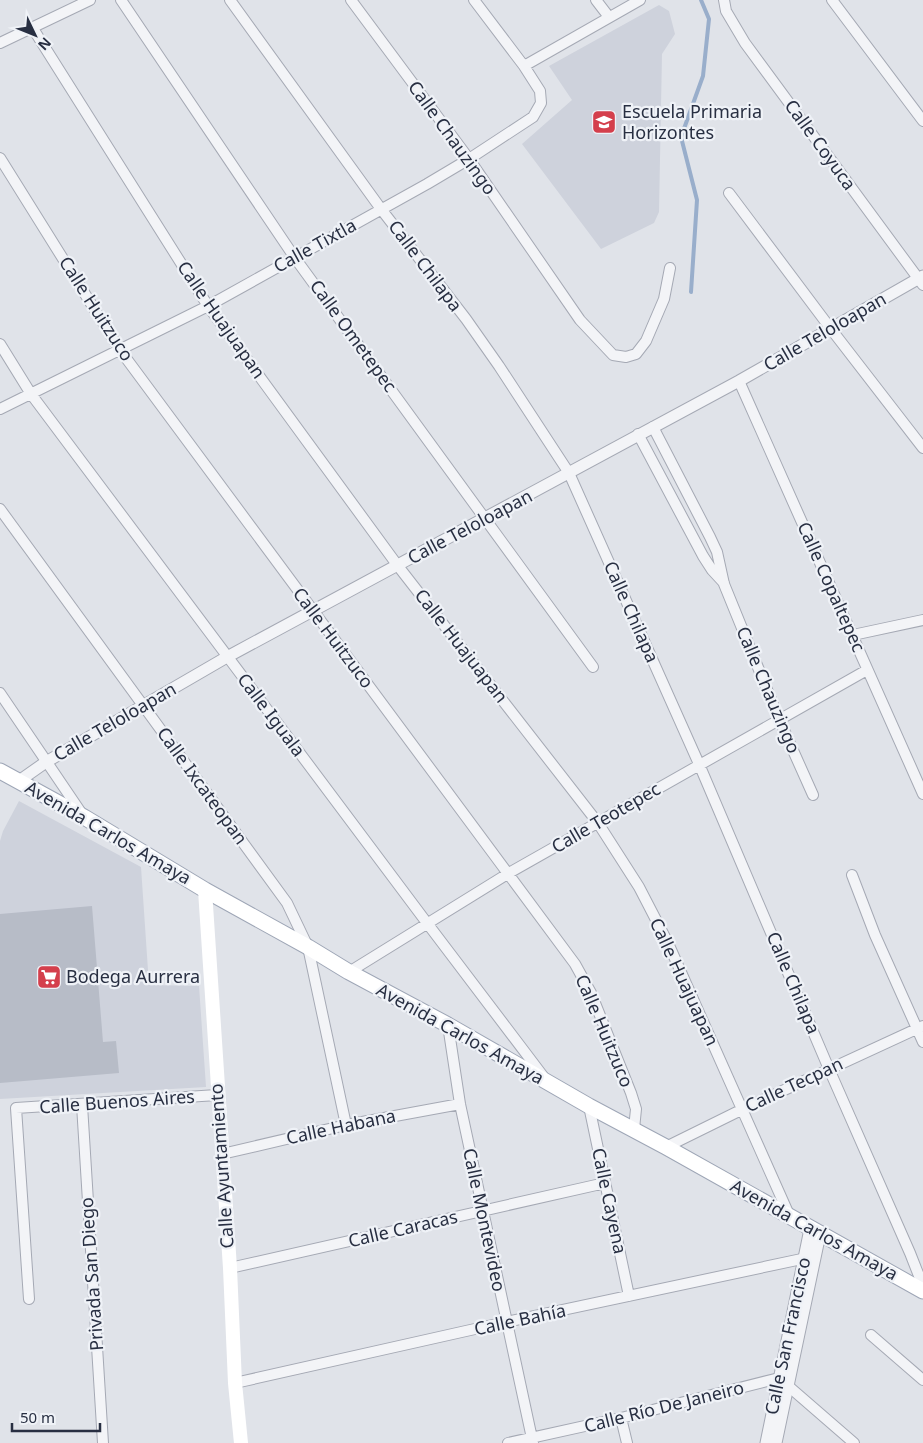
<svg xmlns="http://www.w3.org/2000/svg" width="923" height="1443" font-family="'Noto Sans',sans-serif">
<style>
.built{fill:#ced2dc}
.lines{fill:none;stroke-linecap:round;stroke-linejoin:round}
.stream{stroke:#99aecb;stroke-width:4}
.building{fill:#b7bcc7}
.minor-casing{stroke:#a5a9b4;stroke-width:12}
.tertiary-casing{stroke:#a5a9b4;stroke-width:13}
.primary-casing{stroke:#9ea6b6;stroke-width:17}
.minor{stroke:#f3f4f7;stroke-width:10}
.tertiary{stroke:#f3f4f7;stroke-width:11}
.secondary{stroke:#fff;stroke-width:14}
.primary{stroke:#fff;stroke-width:15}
.labels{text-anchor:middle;stroke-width:4.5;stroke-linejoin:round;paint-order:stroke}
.poi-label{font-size:18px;fill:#282f42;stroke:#eff2f7;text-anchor:start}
.street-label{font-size:18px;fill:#282f42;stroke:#eff2f7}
</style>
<rect width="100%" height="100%" fill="#e0e3e9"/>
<path class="built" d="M659,5l10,6 6,23 -13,20 -3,158 -5,11 -53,26 -79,-105 50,-44 -23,-34z
M19,801l122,66 8,118 50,1 7,101 -206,12v-258l3,-10z"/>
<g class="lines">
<path class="stream" d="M691,292l6,-92 -16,-63 22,-61 6,-57 -8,-19"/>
</g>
<path class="building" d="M92,906l11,136 13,-1 3,32 -119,10v-169z"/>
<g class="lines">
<defs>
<path id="minor" d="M121,0l174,258 298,409
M230,0l151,209 85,110 33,47 70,107 130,291 130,305 81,184 13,33
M351,0l118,159 111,161 33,35 13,2 10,-3 10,-13 18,-42 6,-31
M596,0l13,17
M724,0l2,11 19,32 178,242
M832,0l91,121
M32,27l176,279 190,260 200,257 41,64 29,56 122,274
M0,43l90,-43
M524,66l116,-66
M0,158l120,192 455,614 16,29 40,100 5,16 -2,20
M729,193l102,136 92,119
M0,344l31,50 396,529 116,153
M739,381l184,413
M0,409l208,-103 219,-122 42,-25 64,-42 8,-14 -1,-12 -16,-25 -50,-66
M653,427l57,110 7,15 7,32 55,135 34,76
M638,434l65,122 9,14 12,13
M0,509l287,394 21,44 38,178
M853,635l70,-15
M0,693l82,121
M852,875l23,60 48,107
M349,972l160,-99 358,-203
M448,1025l12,79 73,339
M82,1105l21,338
M589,1106l40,190
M666,1147l75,-37 182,-84
M222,1154l124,-29 114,-21
M230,1268l375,-85
M29,1299l-13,-191 201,-13
M871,1335l52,45
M235,1383l271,-61 305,-65
M621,1418l6,25
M508,1443l113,-25 158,-40 75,65"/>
<path id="tertiary" d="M19,781l27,-19 181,-105 512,-276 184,-105
M766,1443l44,-214
M776,1443l44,-209"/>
<path id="primary" d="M0,771l84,46 121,73 103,57 41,25 99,53 141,81 77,41 257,144"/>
</defs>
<use href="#minor" class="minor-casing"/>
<use href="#tertiary" class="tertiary-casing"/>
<use href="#primary" class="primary-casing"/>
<use href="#minor" class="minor"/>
<use href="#tertiary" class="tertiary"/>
<path class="secondary" d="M205,890l25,378 5,115 6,60"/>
<use href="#primary" class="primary"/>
</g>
<defs>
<symbol id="school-square" viewBox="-11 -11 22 22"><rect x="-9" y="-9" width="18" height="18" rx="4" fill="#d43f4c" stroke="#eff2f7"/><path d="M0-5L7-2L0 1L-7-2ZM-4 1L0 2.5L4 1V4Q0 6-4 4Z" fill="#fff"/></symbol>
<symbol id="supermarket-square" viewBox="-11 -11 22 22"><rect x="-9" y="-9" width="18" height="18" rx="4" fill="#d43f4c" stroke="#eff2f7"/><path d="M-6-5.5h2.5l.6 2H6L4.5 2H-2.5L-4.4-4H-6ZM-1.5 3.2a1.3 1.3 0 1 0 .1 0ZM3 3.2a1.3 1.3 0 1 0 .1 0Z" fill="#fff"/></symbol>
</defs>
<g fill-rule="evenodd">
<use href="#school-square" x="590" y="108" width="28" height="28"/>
<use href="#supermarket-square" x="35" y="963" width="28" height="28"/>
</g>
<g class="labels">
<g class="poi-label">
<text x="622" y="118">Escuela Primaria<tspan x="622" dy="21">Horizontes</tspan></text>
<text x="66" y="983">Bodega Aurrera</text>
</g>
<g class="street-label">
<text transform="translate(452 138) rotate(54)" y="6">Calle Chauzingo</text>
<text transform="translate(820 145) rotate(54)" y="6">Calle Coyuca</text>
<text transform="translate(315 246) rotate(-29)" y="6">Calle Tixtla</text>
<text transform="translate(425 266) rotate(53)" y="6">Calle Chilapa</text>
<text transform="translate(96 309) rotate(57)" y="6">Calle Huitzuco</text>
<text transform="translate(221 320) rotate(55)" y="6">Calle Huajuapan</text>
<text transform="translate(825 332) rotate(-30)" y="6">Calle Teloloapan</text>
<text transform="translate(353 336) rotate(54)" y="6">Calle Ometepec</text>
<text transform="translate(470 527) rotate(-28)" y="6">Calle Teloloapan</text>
<text transform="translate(831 587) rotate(66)" y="6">Calle Copaltepec</text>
<text transform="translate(631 612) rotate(66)" y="6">Calle Chilapa</text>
<text transform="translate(333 638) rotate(53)" y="6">Calle Huitzuco</text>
<text transform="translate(461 646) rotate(52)" y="6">Calle Huajuapan</text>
<text transform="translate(768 690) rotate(67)" y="6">Calle Chauzingo</text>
<text transform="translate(271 715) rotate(53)" y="6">Calle Iguala</text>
<text transform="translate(115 722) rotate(-30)" y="6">Calle Teloloapan</text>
<text transform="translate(202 786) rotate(54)" y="6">Calle Ixcateopan</text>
<text transform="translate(606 818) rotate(-30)" y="6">Calle Teotepec</text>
<text transform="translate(108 833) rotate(30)" y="6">Avenida Carlos Amaya</text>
<text transform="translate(684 982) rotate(65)" y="6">Calle Huajuapan</text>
<text transform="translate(793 983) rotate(67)" y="6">Calle Chilapa</text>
<text transform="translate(604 1031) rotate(67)" y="6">Calle Huitzuco</text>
<text transform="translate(460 1034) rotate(29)" y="6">Avenida Carlos Amaya</text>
<text transform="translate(794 1085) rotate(-25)" y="6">Calle Tecpan</text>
<text transform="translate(117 1102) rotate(-4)" y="6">Calle Buenos Aires</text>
<text transform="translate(341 1127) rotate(-12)" y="6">Calle Habana</text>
<text transform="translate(222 1166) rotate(-94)" y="6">Calle Ayuntamiento</text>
<text transform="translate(609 1201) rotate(78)" y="6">Calle Cayena</text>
<text transform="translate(484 1220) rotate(78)" y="6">Calle Montevideo</text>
<text transform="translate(403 1229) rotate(-13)" y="6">Calle Caracas</text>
<text transform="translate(814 1230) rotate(29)" y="6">Avenida Carlos Amaya</text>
<text transform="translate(92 1274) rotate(-94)" y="6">Privada San Diego</text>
<text transform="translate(520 1320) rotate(-12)" y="6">Calle Bahía</text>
<text transform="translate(788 1336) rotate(-78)" y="6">Calle San Francisco</text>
<text transform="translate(664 1407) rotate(-14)" y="6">Calle Río De Janeiro</text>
</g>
</g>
<g transform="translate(35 35) rotate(133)" stroke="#eff2f7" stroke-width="4" paint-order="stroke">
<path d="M0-4L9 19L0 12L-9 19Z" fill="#282f42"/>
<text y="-8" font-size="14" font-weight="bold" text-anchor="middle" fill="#282f42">N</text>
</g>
<path d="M12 1423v8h88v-8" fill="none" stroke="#282f42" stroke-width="2.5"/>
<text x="20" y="1423" font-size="15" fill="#282f42" stroke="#eff2f7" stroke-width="4" paint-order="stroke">50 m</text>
</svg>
